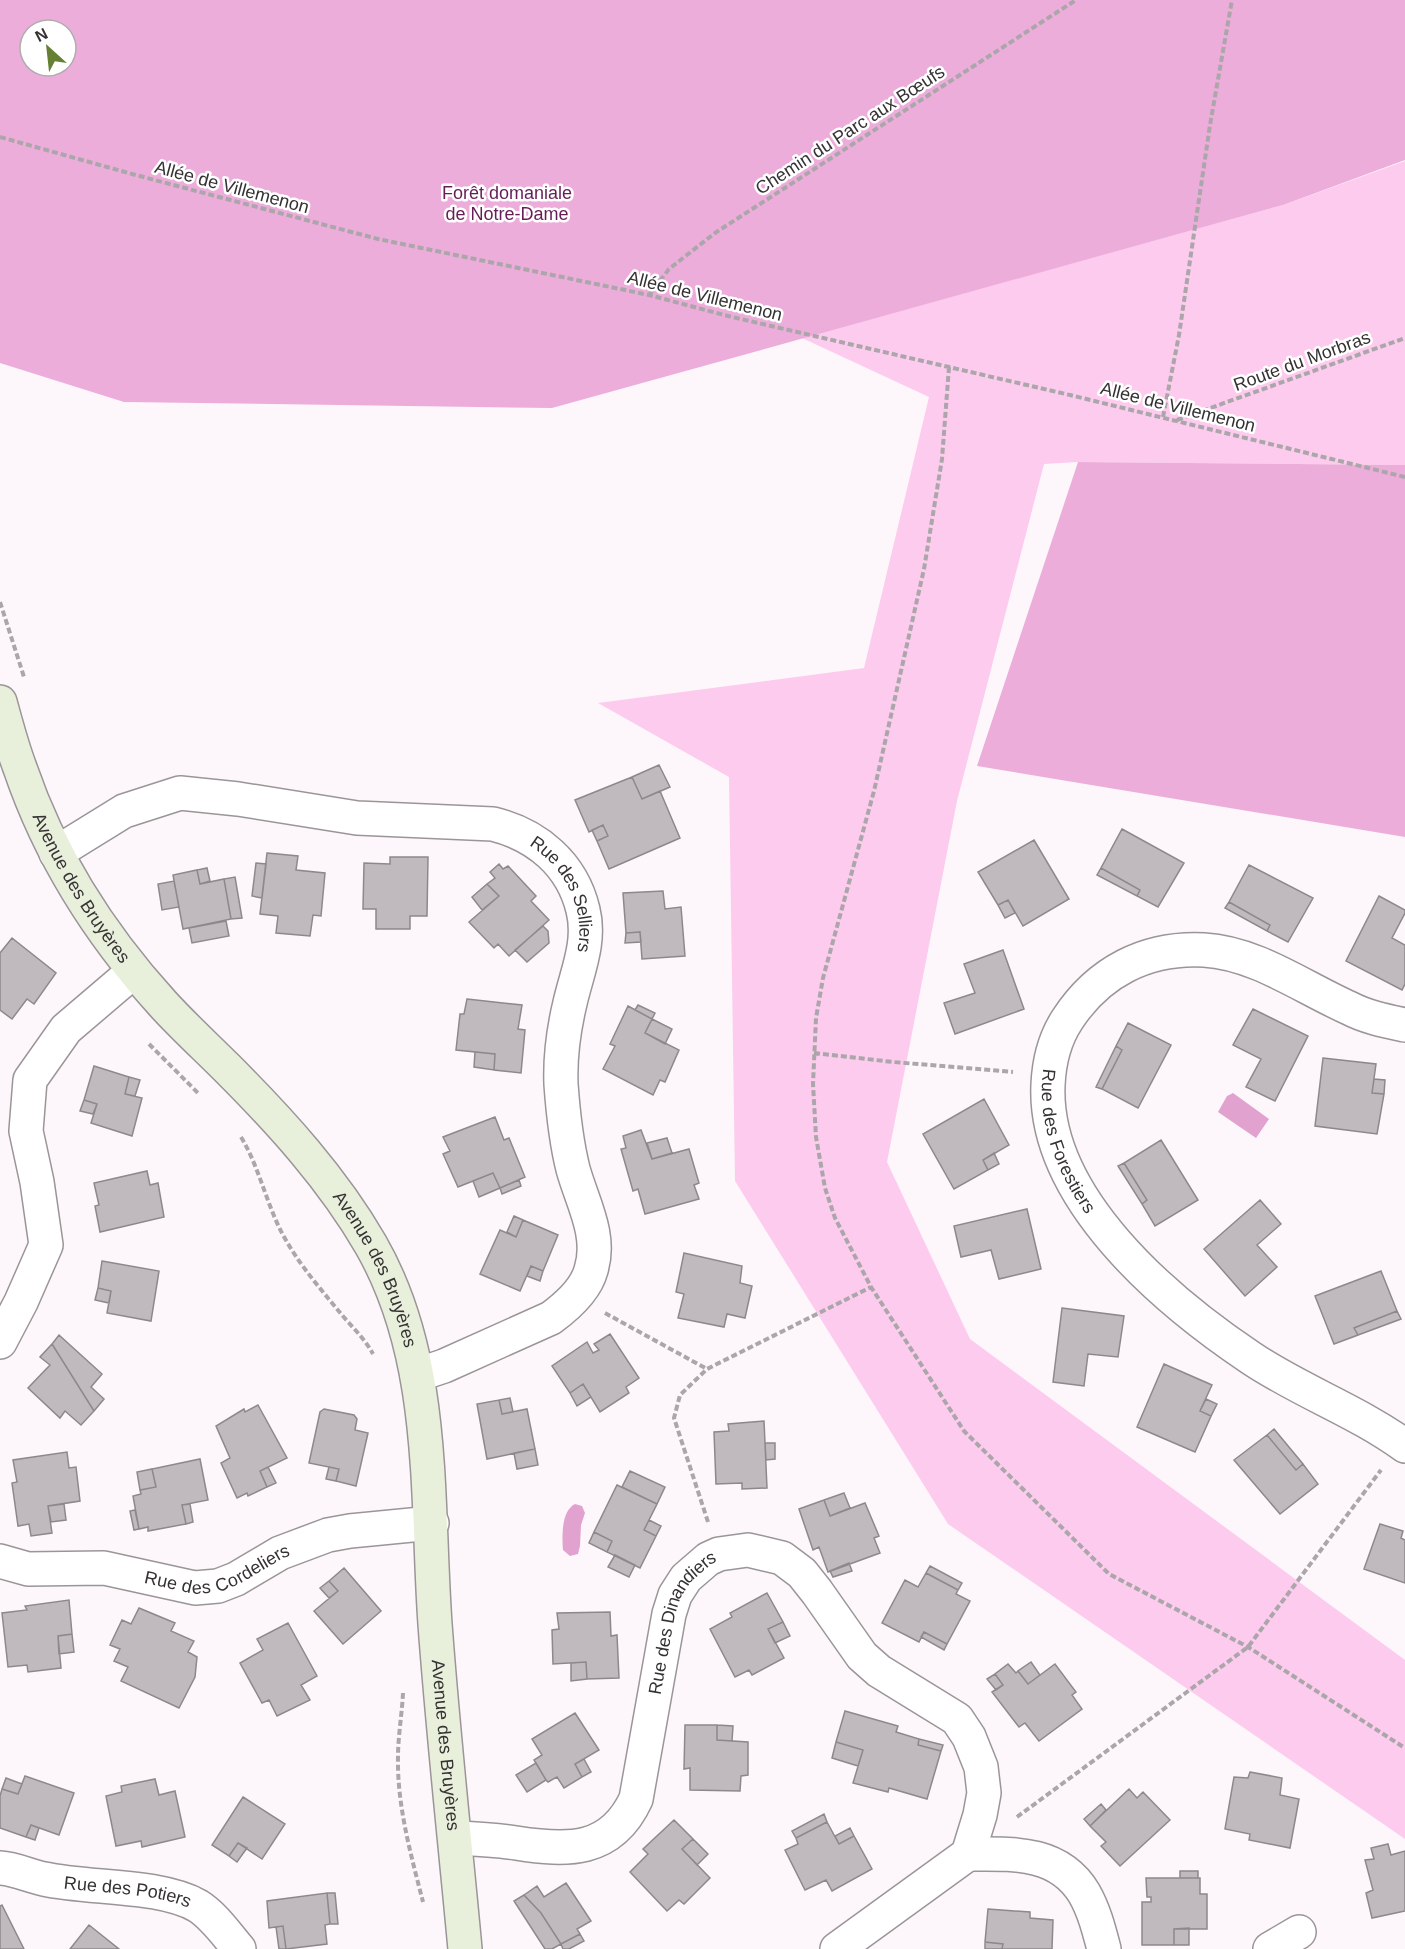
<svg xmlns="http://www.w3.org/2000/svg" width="1405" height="1949" font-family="Helvetica,sans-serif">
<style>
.green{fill:#fdcbee}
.forest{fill:#edaddb;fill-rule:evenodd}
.water{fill:#e1a2cf}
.building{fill:#c0babe;stroke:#8d888c;stroke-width:1.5}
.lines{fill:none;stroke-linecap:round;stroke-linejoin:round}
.street-casing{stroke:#9b9599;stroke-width:36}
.secondary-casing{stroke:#9b9599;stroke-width:36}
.path{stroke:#aaa6a9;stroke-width:4;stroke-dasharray:6 3;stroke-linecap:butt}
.street{stroke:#fff;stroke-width:33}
.secondary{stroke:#e8f0db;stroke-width:33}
.labels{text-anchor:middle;stroke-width:5;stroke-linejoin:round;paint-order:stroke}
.street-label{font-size:18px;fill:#353234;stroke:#fff}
.park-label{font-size:18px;fill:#661e57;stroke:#fff}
</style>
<rect width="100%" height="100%" fill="#fdf7fb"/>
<path class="green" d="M1405,161v304l-327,-3 -34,2 -87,337 -70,361 83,177 435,321v179l-457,-315 -213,-343 -6,-404 -131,-74 266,-35 65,-271 -127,-59 481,-133z"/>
<path class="forest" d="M0,0h1405v160l-122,45 -731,203 -428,-6 -124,-39zM30,30h36v36h-36z
M1078,462l327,3v372l-428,-71z"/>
<path class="water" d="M1233,1093l36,26 -13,19 -38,-26 9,-16z
M575,1504l7,2 3,7 -4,12 -1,21 -2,8 -8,2 -7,-6c-1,-13 -2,-39 12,-46z"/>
<path class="building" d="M659,765l11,22 -28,12 -10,-22z
M632,777l10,22 18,-8 20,47 -71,31 -12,-28 11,-5 -5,-11 -14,7 -14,-32z
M603,825l5,11 -11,5 -5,-11z
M1122,829l62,34 -26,44 -21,-11 3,-6 -39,-22z
M1034,840l35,59 -46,27 -15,-26 -10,5 -20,-33z
M267,853l31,3 -2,14 29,3 -4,43 -8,-1 -3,21 -34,-3 2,-17 -18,-2z
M390,857h38l-1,59h-17v13h-34v-20h-13l1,-46 26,1z
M256,863l10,1 -4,34 -10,-2z
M499,864l4,5 5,-3 28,30 -5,5 18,19 -40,36 -11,-12 -4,4 -25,-26 30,-26 -12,-12 8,-6 -5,-6z
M1249,865l64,33 -25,44 -21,-11 3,-6 -41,-23z
M207,868l3,13 -10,3 -3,-14z
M1101,868l39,22 -3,6 -40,-21z
M197,870l3,14 24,-5 7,40 -48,10 -10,-54z
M235,877l7,41 -11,1 -7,-40z
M174,881l5,26 -17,3 -4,-26z
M487,884l12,12 -17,14 -10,-13z
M663,891l2,18 16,-2 4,49 -43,3 -2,-27 -14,1 -3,-40z
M1379,896l26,14v3l-13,25 13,7v39l-3,6 -56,-29z
M1008,900l7,13 -10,5 -7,-13z
M1229,902l41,23 -3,6 -42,-23z
M226,921l3,15 -37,7 -3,-15z
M543,926l5,5 1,12 -22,19 -12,-12z
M640,932l1,10 -16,1 1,-10z
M12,938l44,35 -22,31 -7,-5 -15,20 -12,-9v-57z
M1003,950l21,59 -69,25 -11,-31 31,-10 -11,-29z
M467,999l55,6 -4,24 7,1 -4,43 -27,-3 1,-16 -39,-4 4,-36h4z
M638,1005l17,8 -3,6 -17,-9z
M628,1006l24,13 -7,14 34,17 -14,32 -5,-2 -7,15 -50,-26 12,-23 -5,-2z
M1253,1009l55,27 -33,65 -29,-14 15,-28 -28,-14z
M652,1019l20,10 -7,15 -20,-11z
M1128,1023l43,22 -33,63 -36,-19 20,-39 -6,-4z
M1116,1046l6,4 -20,39 -6,-2z
M475,1052l20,2 -1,16 -20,-3z
M1323,1058l53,6 -4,29 12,1 -7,40 -62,-8z
M94,1066l35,11 -4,17 17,4 -10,38 -41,-13 6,-19 -13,-4z
M129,1077l11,3 -5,16 -10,-2z
M1374,1079l11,1 -1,14 -12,-1z
M984,1099l25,46 -26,15 5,10 -34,19 -31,-55z
M84,1100l13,4 -4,10 -13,-3z
M495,1117l9,23 5,-2 16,39 -25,11 -7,-15 -35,14 -15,-33 7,-3 -7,-14z
M641,1130l11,29 37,-10 10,34 -5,2 5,14 -54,15 -7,-25 -5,2 -12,-42 5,-1 -3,-12z
M667,1138l5,15 -20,6 -5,-16z
M1161,1140l37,60 -43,26 -13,-22 5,-4 -23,-37z
M994,1153l5,11 -11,6 -5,-10z
M1124,1163l23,37 -5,4 -24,-38z
M147,1171l3,14 8,-2 6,34 -64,15 -5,-26 4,-1 -5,-22z
M493,1173l7,15 -21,9 -6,-16z
M519,1180l2,6 -19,8 -2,-6z
M1260,1200l21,24 -24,21 20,22 -32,29 -41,-47z
M1027,1209l14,60 -42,10 -8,-29 -30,7 -7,-31z
M514,1216l9,4 -7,17 -9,-5z
M523,1220l35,15 -15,36 -12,-5 -11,25 -40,-17 20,-44 16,7z
M684,1253l58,13 -2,17 12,3 -7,32 -18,-4 -3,13 -46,-9 6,-24 -8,-2z
M102,1261l57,10 -8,50 -44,-8 4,-22 -13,-3z
M531,1266l12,5 -3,10 -13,-5z
M1381,1271l16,40 -43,17 4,7 -24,9 -19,-48z
M98,1288l13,3 -2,12 -14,-3z
M1062,1308l62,8 -6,41 -30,-3 -4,32 -31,-4z
M1397,1311l4,8 -43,16 -4,-7z
M610,1334l29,44 -13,9 3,6 -29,19 -17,-28 -13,9 -18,-27 35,-24 6,11 6,-3 -5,-6z
M59,1335l43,39 -11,13 13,12 -10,12 -42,-67z
M52,1344l42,67 -13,14 -16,-14 -5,7 -32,-30 22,-23 -10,-8z
M1164,1364l48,21 -12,26 11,5 -16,36 -58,-25z
M583,1384l8,13 -14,9 -7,-13z
M510,1398l3,14 -11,2 -3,-14z
M1206,1399l11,5 -6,12 -11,-5z
M499,1400l3,14 25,-5 8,40 -48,10 -10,-55z
M258,1405l29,53 -27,13 7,16 -19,9 -1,-3 -10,5 -16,-35 9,-5 -14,-32 28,-17 1,3z
M324,1409l30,6 3,4 -2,11 13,3 -12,53 -20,-5 3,-12 -30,-6 11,-51z
M764,1421l3,67 -25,1v-6l-26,1 -2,-52 15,-1 -1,-7z
M1274,1429l29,35 -7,6 -29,-35z
M1267,1435l29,35 7,-6 15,20 -38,30 -46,-54z
M765,1443h10v16l-9,1z
M535,1449l3,16 -21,4 -3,-16z
M67,1452l2,16 7,-1 4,34 -32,5 4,27 -21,3 -2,-12 -11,2 -6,-43 5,-1 -4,-22z
M200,1459l8,41 -26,5 4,19 -38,7v-4l-9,2 -6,-33 8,-2 -1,-4 16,-3 -4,-18z
M268,1467l8,16 -9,4 -7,-16z
M329,1467l10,2 -3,12 -10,-2z
M152,1469l4,18 -16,3 -3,-18z
M630,1471l35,16 -8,17 -35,-17z
M617,1485l40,19 -13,26 12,6 -16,32 -33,-16 5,-11 -18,-9z
M844,1493l6,15 -20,8 -6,-16z
M824,1500l6,16 35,-13 14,33 -5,2 6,15 -52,19 -9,-25 -6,3 -14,-41z
M64,1504l2,16 -15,2 -3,-16z
M190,1504l3,18 -7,2 -4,-19z
M135,1510l4,19 -5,1 -4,-19z
M649,1520l12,6 -5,10 -12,-6z
M1380,1524l23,7 -2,7 4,2v43l-41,-14z
M594,1532l18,9 -5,11 -18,-9z
M615,1555l20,10 -6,12 -21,-10z
M849,1563l3,8 -19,6 -3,-6z
M930,1566l32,17 -4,7 -32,-17z
M344,1568l37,43 -38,33 -29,-33 24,-20 -9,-10z
M926,1573l32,17 -2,4 14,7 -23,43 -23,-12 -5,10 -37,-19 23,-43 13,7z
M329,1581l9,10 -9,7 -9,-10z
M767,1593l16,29 -15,7 16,29 -32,17 -3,-5 -14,7 -25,-48 22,-12 -2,-4z
M69,1600l3,34 -14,2 3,32 -33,4 -1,-7 -19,2 -6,-54 25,-3 -2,-4z
M139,1608l36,15 -4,8 23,10 -6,11 9,5 -2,20 -16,31 -58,-27 7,-14 -14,-6 6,-12 -10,-4 12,-25 9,4z
M610,1612l1,24 6,-1 2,43 -32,1 -1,-17 -33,2 -1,-34 7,-1 -2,-16z
M783,1622l7,14 -15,7 -7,-14z
M288,1623l29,53 -16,9 9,15 -33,16 -8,-16 -7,3 -22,-40 23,-13 -6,-11z
M924,1632l23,12 -3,6 -23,-13z
M72,1634l2,18 -15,2 -1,-18z
M586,1662l1,17 -16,2v-18z
M1031,1662l9,13 -12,9 -10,-13z
M1008,1664l8,9 2,-2 10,13 27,-20 21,28 -4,3 10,14 -43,32 -14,-18 -6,4 -27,-35 11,-7 -8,-11z
M995,1674l8,11 -7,5 -9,-11z
M845,1711l53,15 -2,6 23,7 -1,6 23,6 -14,48 -38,-11 -1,4 -35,-9 10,-33 -27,-8z
M575,1713l24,37 -24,14 7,13 -18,11 -7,-11 -9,5 -2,-2 -12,-20 8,-5 -10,-16z
M685,1725h32v15l31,2v33l-7,1 -1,15 -50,-1v-22l-6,1z
M717,1725l16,1 -1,15 -15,-1z
M919,1739l24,6 -2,6 -23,-6z
M836,1742l27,8 -5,16 -26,-8z
M584,1759l7,13 -9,5 -7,-13z
M536,1763l10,17 -19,12 -11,-17z
M1250,1772l32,6 -2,17 19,4 -9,49 -41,-8 1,-6 -25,-5 9,-52 14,1z
M25,1776l49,17 -15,42 -28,-10 -5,12 -26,-9v-32l2,-7 16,5z
M6,1778l16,6 -4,10 -16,-5z
M155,1779l4,16 16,-4 10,46 -43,10 -1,-6 -25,5 -10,-50 16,-4 -1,-6z
M1129,1789l8,9 6,-6 27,28 -50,46 -19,-20 5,-4 -16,-16z
M243,1797l42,27 -23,35 -24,-16 -9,13 -17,-11z
M1101,1804l5,6 -16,16 -6,-7z
M824,1814l3,8 -31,16 -4,-7z
M674,1820l19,19 -11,10 28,29 -26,26 -5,-4 -12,11 -37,-39 18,-18 -5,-5z
M827,1822l12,22 15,-8 18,33 -40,22 -6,-11 -21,10 -20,-40 13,-6 -2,-6z
M31,1825l8,3 -4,12 -9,-3z
M850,1828l4,8 -15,8 -4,-8z
M693,1839l15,15 -11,11 -15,-16z
M238,1843l9,5 -10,14 -8,-6z
M1388,1844l3,11 14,-4v60l-33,7 -6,-25 7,-3 -8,-30 9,-1 -3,-11z
M1180,1871h18v7h-18z
M1146,1878h54v16h7v35h-33v16h-32v-43h9v-5h-4z
M566,1883l25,38 -14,8 3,5 -19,10 -20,-31 -17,-18 13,-9 7,11z
M327,1893l3,31 -5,1 2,19 -41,5 -3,-23 -14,2 -2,-27z
M327,1893h8l3,31h-8z
M524,1895l17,18 20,31 -9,5h-7l-31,-48z
M2,1905l22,44h-24v-43z
M988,1909l42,3v6l23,2 -1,29h-50l1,-5 -18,-2z
M89,1925l30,24h-49z
M283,1926l3,23h-7l-3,-22z
M1189,1928v17h-15v-16z
M580,1934l4,7 -15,8h-6l-2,-5z
M985,1942l18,2 -1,5h-17z"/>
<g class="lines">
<defs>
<g id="street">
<path id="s1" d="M56,853l68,-42 56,-18 58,6 119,19 136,6c44,11 79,40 90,86 8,32 -6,62 -13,93 -6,25 -10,54 -9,81 2,28 5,57 12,85 9,33 29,66 18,101 -5,19 -25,37 -40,48l-107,48 -27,9"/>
<path id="s2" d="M1405,1025c-19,-4 -39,-8 -56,-17 -47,-21 -93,-55 -145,-58 -58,-3 -106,22 -137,70 -13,20 -18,42 -19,65 -5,113 118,216 203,273 49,33 106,53 154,88"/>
<path d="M0,1342l21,-40 25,-57 -9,-63 -11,-51 4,-51 36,-51 68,-58"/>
<path id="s3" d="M0,1561l28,8 76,-1 91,20 23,-2 18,-7 44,-26 48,-18 22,-4 82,-8"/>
<path id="s4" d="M455,1838c20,1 41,2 61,5 51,8 95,10 120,-44l33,-185 6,-19 11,-17 22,-19 11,-5 29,-4 34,8 20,15 15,19 45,64 17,15 78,48 12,18 12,30 3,26 -4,22 -12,39 -131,95"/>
<path d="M968,1854c42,0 90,-4 116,39 10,17 15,37 20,56"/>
<path id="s5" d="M0,1868c16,1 29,8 44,11 46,10 115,5 154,27 16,10 29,29 41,43"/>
<path d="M1270,1949l29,-17"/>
</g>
<g id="secondary">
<path id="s6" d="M0,702c6,22 12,45 20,66 30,88 81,168 143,236 20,22 43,43 64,64 53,53 106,111 144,177 66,115 55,252 64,379 8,109 20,217 30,325"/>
</g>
</defs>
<use href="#street" class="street-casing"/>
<use href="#secondary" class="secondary-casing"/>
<path class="path" d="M0,137l132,37 246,65 271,56 79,21 342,79 335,82
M649,295l20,-26 46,-36 361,-233
M949,367l-7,92 -18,110 -50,222 -51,187 -7,40 -3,66 3,53 9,51 10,30 36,69 93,144 145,143 139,73 157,101
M1163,417l16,-82 31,-210 22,-125
M1177,420l228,-82
M0,602l24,75
M149,1044l50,50
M814,1053l79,9 120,10
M241,1137c20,33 26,72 46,105 15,26 36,50 55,73 11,13 23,24 31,39
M605,1313l102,56
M708,1522l-34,-104 6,-23 27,-26 164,-82
M403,1693c-1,21 -5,43 -5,64 -1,49 13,98 25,145
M1017,1817l231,-170 133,-177"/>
<use href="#street" class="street"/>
<use href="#secondary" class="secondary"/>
</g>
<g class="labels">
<g class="street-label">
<text transform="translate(850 130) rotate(-33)" y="6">Chemin du Parc aux Bœufs</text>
<text transform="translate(232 187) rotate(15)" y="6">Allée de Villemenon</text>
<text transform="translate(705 296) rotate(14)" y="6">Allée de Villemenon</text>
<text transform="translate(1302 361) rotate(-20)" y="6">Route du Morbras</text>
<text transform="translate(1178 407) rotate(14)" y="6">Allée de Villemenon</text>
<text dy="6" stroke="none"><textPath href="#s6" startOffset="204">Avenue des Bruyères</textPath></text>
<text dy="6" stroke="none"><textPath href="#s1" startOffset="562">Rue des Selliers</textPath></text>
<text dy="6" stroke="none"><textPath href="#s2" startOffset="506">Rue des Forestiers</textPath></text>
<text dy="6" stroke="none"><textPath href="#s6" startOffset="690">Avenue des Bruyères</textPath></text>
<text dy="6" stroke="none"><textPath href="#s3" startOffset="224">Rue des Cordeliers</textPath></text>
<text dy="6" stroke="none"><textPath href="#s4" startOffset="387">Rue des Dinandiers</textPath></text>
<text dy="6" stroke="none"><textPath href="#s6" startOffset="1176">Avenue des Bruyères</textPath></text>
<text dy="6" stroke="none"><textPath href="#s5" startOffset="130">Rue des Potiers</textPath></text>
</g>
<g class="park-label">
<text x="507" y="199">Forêt domaniale<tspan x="507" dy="21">de Notre-Dame</tspan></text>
</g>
</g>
<g transform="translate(48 48) rotate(333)"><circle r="28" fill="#ffffff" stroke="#aeadae" stroke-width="1.5"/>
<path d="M0-4.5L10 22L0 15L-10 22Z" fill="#658034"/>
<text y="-9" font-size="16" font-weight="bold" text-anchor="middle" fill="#353234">N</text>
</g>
</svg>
